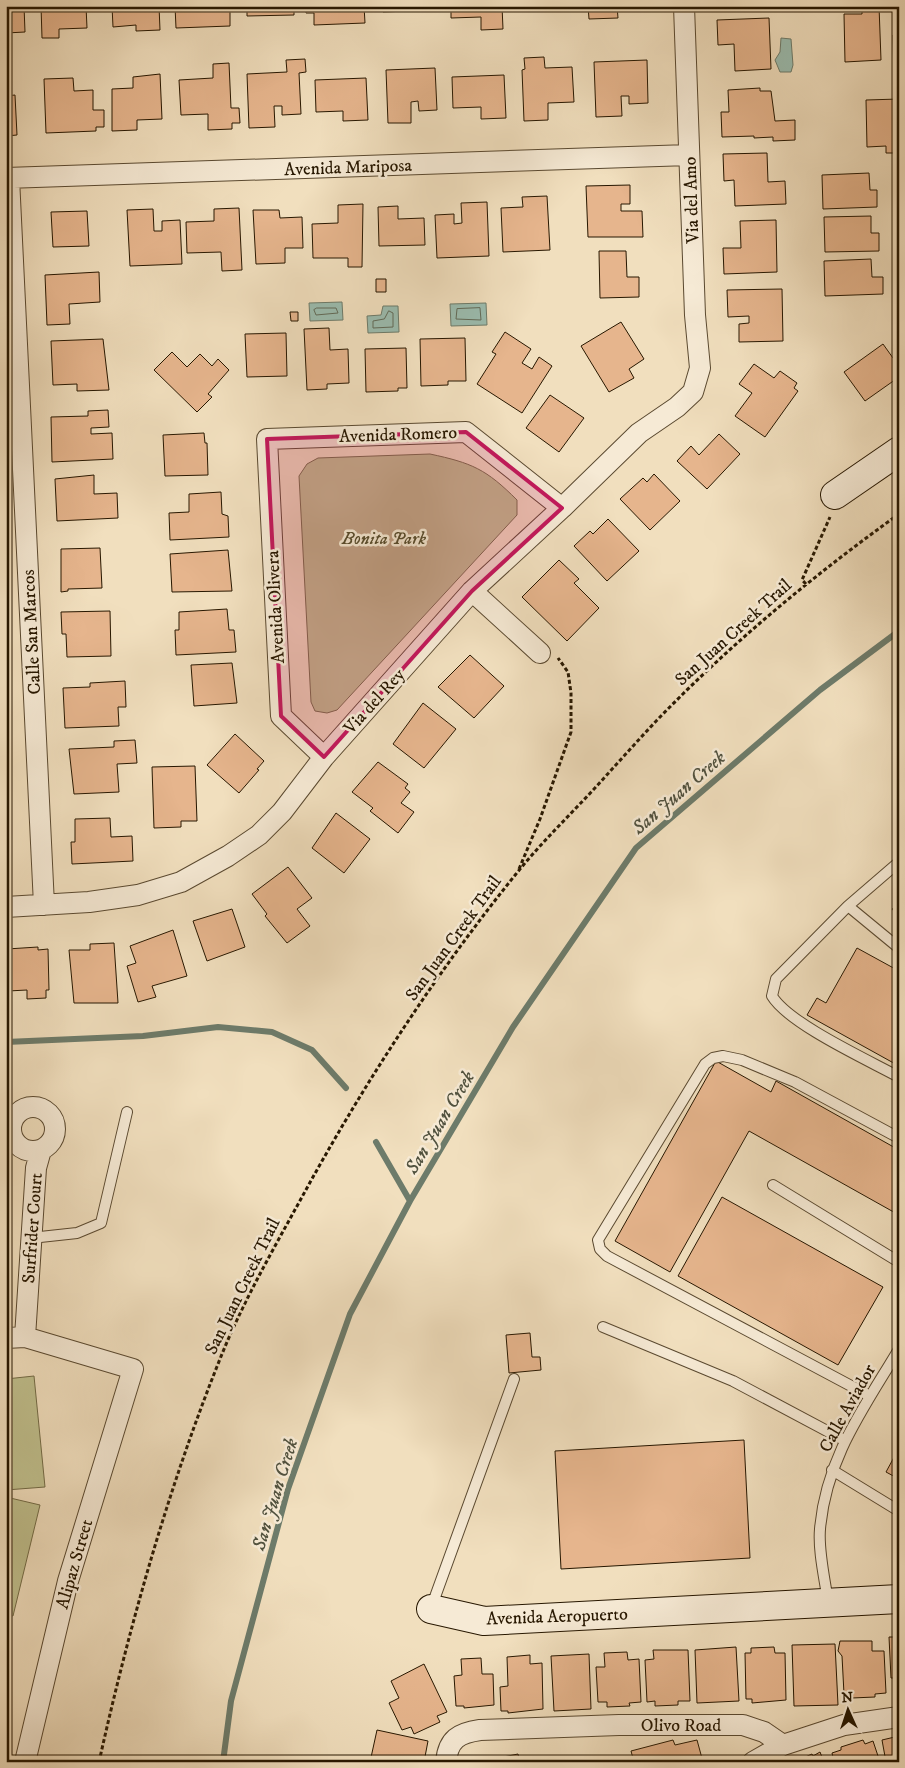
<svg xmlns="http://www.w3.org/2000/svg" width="905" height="1768" font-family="'IM FELL DW Pica',serif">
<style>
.green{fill:#c0c08e;stroke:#746c47}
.water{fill:#9bbdb0;stroke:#6d7b6a}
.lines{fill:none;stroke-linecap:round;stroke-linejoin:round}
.shore{stroke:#616a58;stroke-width:1}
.stream{stroke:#6d7b6a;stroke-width:6}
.building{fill:#e6b58d;stroke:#271700}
.lane-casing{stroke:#5a4930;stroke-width:12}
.street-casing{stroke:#5a4930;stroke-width:22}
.secondary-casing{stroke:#271700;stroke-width:30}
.path{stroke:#271700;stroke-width:3;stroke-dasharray:4 2.5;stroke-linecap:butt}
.lane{stroke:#f6ead5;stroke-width:10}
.street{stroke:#f6ead5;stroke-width:20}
.secondary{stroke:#f6ead5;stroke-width:28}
.marked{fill:#c2185b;fill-opacity:0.2;stroke:#c2185b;stroke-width:4;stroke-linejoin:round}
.labels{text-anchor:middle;stroke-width:5;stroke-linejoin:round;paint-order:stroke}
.street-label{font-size:18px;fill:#271700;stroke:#f6ead5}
.park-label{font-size:18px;font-style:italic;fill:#554a2b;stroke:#f6ead5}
.water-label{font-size:19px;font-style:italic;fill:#50513e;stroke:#f6ead5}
</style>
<rect width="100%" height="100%" fill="#f1dfbe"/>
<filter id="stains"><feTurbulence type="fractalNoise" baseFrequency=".004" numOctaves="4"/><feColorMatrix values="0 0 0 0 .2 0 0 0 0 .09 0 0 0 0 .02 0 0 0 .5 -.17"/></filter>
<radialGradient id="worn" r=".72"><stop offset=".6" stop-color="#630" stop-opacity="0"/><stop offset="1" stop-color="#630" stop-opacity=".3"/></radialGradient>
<path class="green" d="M430,454c42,9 56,15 87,46v15l-180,195 -10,3 -12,-2 -4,-9 -12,-226 8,-12 11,-6z
M34,1376l11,111 -39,3v-111z
M6,1497l34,8 -27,111 -7,-2z"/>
<path class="water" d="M781,38l10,1 2,26 -2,7h-11l-5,-12 5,-8z
M342,302l1,18 -33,1 -1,-18z
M486,303l1,22 -36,1 -1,-22z
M383,306h15l1,26 -31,1 -1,-17 14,-1z"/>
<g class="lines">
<path class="shore" d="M317,308h19l2,5 -22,2 -2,-5z
M480,308l1,12 -25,-1 1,-10z
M389,311l4,2v14l-20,1v-7l11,-2z"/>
<path class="stream" d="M6,1042l137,-6 75,-9 54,5 40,18 34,38
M376,1142l34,59
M223,1762l8,-61 57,-212 62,-175 60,-113 103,-174 123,-179 184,-158 79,-59"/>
</g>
<path class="building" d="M6,6h18l1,26 -19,1z
M41,6h45l1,22 -28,1v9h-17z
M112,6h47l1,24 -24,1v-6l-23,2z
M175,6h55v20l-54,2z
M247,6h47v9l-47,1z
M306,6h58l1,17 -51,2v-12h-8z
M383,6h50v4l-50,2z
M451,6h51l1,23 -22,1v-13l-30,1z
M588,6h29l1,12 -29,1z
M879,6l2,54 -36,2 -1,-48h18v-7z
M769,18l2,51 -36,2 -1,-27 -16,1 -1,-25z
M893,35h6v47h-5z
M544,57l1,11 27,-1 2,35 -26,1v17l-24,1 -2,-51 3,-1 -1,-11z
M305,59l1,13 -7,1 2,41 -19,1v-9h-8l1,21 -26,1 -2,-54 40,-2 -1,-12z
M647,60l1,43 -19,1v-8h-8l1,20 -26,1 -2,-55z
M229,63l2,45h8l1,15h-8v6l-24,1v-16l-27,1 -2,-35 34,-2v-14z
M435,68l2,42 -18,1 -1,-10 -7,1v21h-23l-2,-53z
M160,74l2,45 -25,1v10l-25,1v-42l21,-1v-11z
M504,75l2,43 -25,1v-12l-28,1 -1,-31z
M73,78l1,13 19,-1v20h11v17h-8v4l-50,2 -2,-54z
M366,78l2,42 -25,1v-10l-27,1 -1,-32z
M760,88v3h11l4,30 20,-1v20l-22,1v-4l-19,1v-2l-32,1 -1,-25h8l-1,-22z
M15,95l2,40 -11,1v-40z
M899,99v54h-13v-7l-19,1 -1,-47z
M767,153l1,29 17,-1 1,23 -51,2 -1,-26 -10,1 -1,-27z
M869,173l1,17h7v17l-54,2 -1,-34z
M630,185v19h-9v7h21l1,26h-55l-2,-51z
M547,196l3,54 -47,2 -2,-44 22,-1 -1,-10z
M487,202l2,54 -52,2 -2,-43 19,-1v10l8,-1 -1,-20z
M363,204l-1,63h-14v-9h-35l-1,-34 26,-1v-18z
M398,206v13l26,-1 1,27 -46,1 -1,-39z
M239,208l3,62 -20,1 -1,-19 -34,1 -1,-31 28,-1v-12z
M153,209l1,22h8v-10l18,-1 2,44 -52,2 -3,-56z
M253,210h26l1,8 22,-1 1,31h-18v15l-29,1z
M87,211l2,35 -36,1 -2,-35z
M871,216v17h8v18l-54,1 -1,-35z
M776,220l1,52 -53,2 -1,-26h18l-1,-27z
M599,251h27l1,26h12v20l-39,1z
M871,259l1,18h11v17l-58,2 -1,-35z
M99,272l1,30 -31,2 1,20 -23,1 -2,-50z
M376,279h10v13h-10z
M782,289l1,52 -44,1v-18l10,-1v-7l-21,1 -1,-27z
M290,312h8v9h-7z
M621,322l23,37 -15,10 5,9 -25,14 -28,-46z
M329,328l1,22 18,-1 1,34 -22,1v5l-20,1 -3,-61z
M505,332l26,17 -9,14 10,6 7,-12 13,9 -30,47 -45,-29 19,-30 -4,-2z
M286,333l1,43 -40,1 -2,-43z
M465,338l1,43h-18v4l-27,1 -1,-47z
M103,339l6,51 -32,1v-7l-24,1 -2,-44z
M883,344l10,14 6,-3v22l-34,24 -21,-29z
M406,348l1,40h-9v3l-32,1 -1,-43z
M172,352l15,15 13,-13 12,12 6,-7 11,11 -21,24 4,3 -15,15 -43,-42z
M754,364l20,14 6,-7 17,12 -3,5 4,3 -33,46 -30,-21 17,-23 -13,-9z
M550,395l34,23 -25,34 -33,-24z
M108,410l1,17 -18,1v6l21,-1 1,26 -61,3 -1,-45 37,-1v-5z
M204,433l1,10h2l1,32 -43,1 -2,-41z
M719,434l21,20 -33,35 -30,-28 14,-15 8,9z
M654,474l26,27 -30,29 -30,-31 23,-21 4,4z
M94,475v19l23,-1 1,25 -61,3 -2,-42z
M221,492l1,22 6,2 1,21 -59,3 -1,-27 20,-1v-18z
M608,519l31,32 -32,30 -33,-35 16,-15 3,3z
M100,548l2,40 -34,1v2l-7,1v-43z
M228,550l4,41 -60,1 -2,-38z
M559,560l20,19 -5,4 25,25 -32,33 -45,-44z
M227,609l2,21h5l2,22 -60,3 -1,-25h4v-18z
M110,611l1,45 -44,1 -1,-23h-4l-1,-22z
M470,655l34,31 -30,32 -36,-31z
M232,663l5,40 -43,3 -3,-41z
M125,681l1,26h-8l1,19 -54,2 -2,-40 27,-1v-4z
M423,703l33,26 -32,39 -31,-24z
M235,734l29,27 -7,8 2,1 -20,23 -32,-28z
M135,740l2,23 -20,1 2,28 -45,2 -5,-45 45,-2v-6z
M378,762l30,22 -3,4 5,4 -9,11 13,9 -16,21 -28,-22 3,-3 -21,-16z
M195,766l2,55h-16v6l-27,1 -2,-61z
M336,813l34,26 -26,34 -32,-25z
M110,818l1,19 21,-1 1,25 -61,3 -1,-22h4v-23z
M288,867l24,31 -15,11 13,17 -23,17 -22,-27 2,-2 -15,-20z
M899,903v14l-7,-8z
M232,909l13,38 -38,14 -14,-40z
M173,930l14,46 -35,10 4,11 -18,5 -11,-36 9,-3 -6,-17z
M114,943l4,60h-44l-5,-53h21v-6z
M38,947v3l10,-1 1,41h-3v8l-19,1v-9l-19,1 -1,-42z
M857,948l42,23v95l-92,-51 10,-17 9,5z
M716,1061l55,31 5,-11 123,69v65l-150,-84 -79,141 -55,-31z
M722,1197l161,90 -45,78 -160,-89z
M530,1333l2,24h8l1,13 -32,3 -3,-38z
M744,1440l6,118 -189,11 -6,-118z
M899,1448v31l-13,-7z
M889,1637h10v41h-8z
M840,1641h32v10h12l2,42 -11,1v3l-23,1v-4h-8l-2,-38 -4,-5z
M835,1644l3,61 -44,1 -2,-61z
M736,1647l3,54 -42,2 -2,-53z
M774,1647l1,6h10l1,47 -34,3v-4h-6l-1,-46h6v-5z
M653,1650h35l2,51h-12v4l-23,1v-5l-8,1 -2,-42 9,-1z
M627,1652l1,8 11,-1 2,43 -12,1 1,3 -23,1v-5h-9l-2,-35h9l-1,-14z
M589,1654l2,55 -37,2 -3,-55z
M530,1655v9l12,-1 1,46 -35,4v-2h-7l-1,-24 8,-1 -1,-29z
M481,1658l1,16h11l1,31 -30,3v-2h-8l-2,-30 8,-1 -1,-16z
M424,1664l23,48 -10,4 3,6 -26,12 -3,-7 -9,3 -13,-27 10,-5 -8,-17z
M377,1730l51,11 -4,21h-54z
M899,1736v26h-13l-4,-22z
M673,1740l2,5 22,-5 6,22h-69l-3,-11z
M863,1740l2,4 8,-3 7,21h-46l-2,-9 9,-3v-3z
M820,1752l4,10h-30l18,-8 1,2z
M518,1754l2,8h-41z
M604,1757l3,5h-12z"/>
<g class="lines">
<defs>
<path id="lane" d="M899,862l-51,44 51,42
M848,906l-72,73 -4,17c17,28 96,64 127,81
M773,1185l126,77
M31,1238l46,-5 24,-10 26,-111
M603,1327l130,54 111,59
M870,1396l-263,-140 -7,-7 -2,-9 107,-176 8,-6 10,-2 19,4 53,22 104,56
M832,1470l67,41
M828,1602c-3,-22 -10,-51 -8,-73 6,-71 44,-121 79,-180
M431,1608l83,-229"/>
<path id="street" d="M6,178l683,-23
M9,178l35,727
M472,591l68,62
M324,757l-43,-41 -14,-277 199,-7 96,76
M6,907l83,-5 49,-7 43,-13 47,-26 31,-21 23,-23 42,-55 148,-166 90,-83 77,-75 38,-26 16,-15 7,-24 -5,-53 -11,-309
M11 1129a22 22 0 1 1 44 0a22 22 0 1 1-44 0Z
M25,1337l11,-169 5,-18
M6,1338l19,-1 108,32 -65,212 -43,181
M446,1762c2,-23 13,-29 34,-32l139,-5h124l21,7 19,13 61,-20 55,-8
M753,1762l30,-17"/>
<path id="secondary" d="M835,495l64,-44
M431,1609l53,12 415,-22"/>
</defs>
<use href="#lane" class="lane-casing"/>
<use href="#street" class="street-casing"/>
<use href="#secondary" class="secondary-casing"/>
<path class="path" d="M806,584l-4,-4 28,-63
M519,869l21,-50 31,-87v-39l-3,-21 -10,-14
M99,1762c31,-139 70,-277 123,-408 22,-54 52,-106 80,-157 61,-112 134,-224 214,-323 24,-30 52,-57 78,-85 22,-24 44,-49 67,-73 72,-74 153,-141 238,-202"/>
<use href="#lane" class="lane"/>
<use href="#street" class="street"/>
<use href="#secondary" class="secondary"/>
</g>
<path class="marked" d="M466,432l96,76 -90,83 -148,166 -43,-41 -14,-277z"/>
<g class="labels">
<g class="street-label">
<text transform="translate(348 167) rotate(-2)" y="6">Avenida Mariposa</text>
<text transform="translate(691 200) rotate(-92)" y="6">Via del Amo</text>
<text transform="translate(398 434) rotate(-2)" y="6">Avenida Romero</text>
<text transform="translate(275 607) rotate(-93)" y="6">Avenida Olivera</text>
<text transform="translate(31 632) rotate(-93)" y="6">Calle San Marcos</text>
<text transform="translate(733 632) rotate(-42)" y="6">San Juan Creek Trail</text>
<text transform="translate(374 701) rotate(-48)" y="6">Via del Rey</text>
<text transform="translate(453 938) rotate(-54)" y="6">San Juan Creek Trail</text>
<text transform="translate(32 1228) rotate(-86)" y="6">Surfrider Court</text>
<text transform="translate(242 1286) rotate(-64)" y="6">San Juan Creek Trail</text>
<text transform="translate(847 1408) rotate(-61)" y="6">Calle Aviador</text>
<text transform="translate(74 1564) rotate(-74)" y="6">Alipaz Street</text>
<text transform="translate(557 1616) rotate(-2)" y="6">Avenida Aeropuerto</text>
<text x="681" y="1731">Olivo Road</text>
</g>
<g class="park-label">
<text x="384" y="544">Bonita Park</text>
</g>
<g class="water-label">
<text transform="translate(678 792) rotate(-41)" y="7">San Juan Creek</text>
<text transform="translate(439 1122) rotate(-59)" y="7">San Juan Creek</text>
<text transform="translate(274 1494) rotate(-73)" y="7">San Juan Creek</text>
</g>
</g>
<rect width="905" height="1768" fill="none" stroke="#f1dfbe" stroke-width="25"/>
<rect x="8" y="8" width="890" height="1753" fill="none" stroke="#271700" stroke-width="2.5"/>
<rect x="12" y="12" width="880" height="1743" fill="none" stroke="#271700"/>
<g transform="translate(848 1710) rotate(357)" stroke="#f6ead5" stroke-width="4" paint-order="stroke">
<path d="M0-4L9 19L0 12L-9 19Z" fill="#271700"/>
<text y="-8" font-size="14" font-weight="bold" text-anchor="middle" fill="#271700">N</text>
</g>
<rect width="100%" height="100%" filter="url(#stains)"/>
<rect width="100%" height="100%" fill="url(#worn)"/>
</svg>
